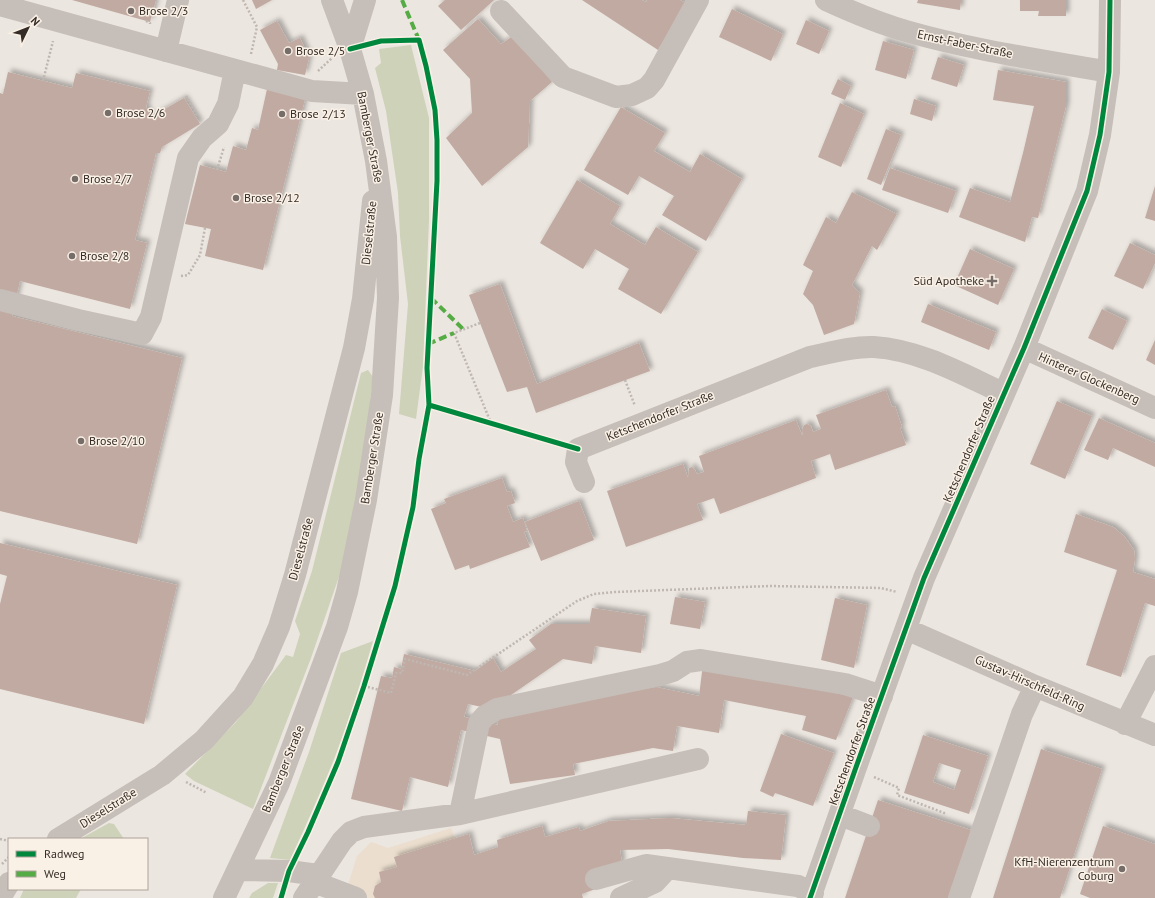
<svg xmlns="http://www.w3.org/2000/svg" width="1155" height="898" font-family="'PT Sans',sans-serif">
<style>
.green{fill:#ced2b9}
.plaza{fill:#ebdece}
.building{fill:#c1aaa1;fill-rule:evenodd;filter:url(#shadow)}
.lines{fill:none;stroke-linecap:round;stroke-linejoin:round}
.path{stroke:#bfb7b1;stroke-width:2.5;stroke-dasharray:2 2;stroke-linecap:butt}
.minor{stroke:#c6beb8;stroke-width:22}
.quiet{stroke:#55ab44;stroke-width:4;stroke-dasharray:8 4;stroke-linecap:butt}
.cycleway-casing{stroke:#faf1e6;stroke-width:8}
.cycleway{stroke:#00873e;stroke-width:5}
.poi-dot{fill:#766d68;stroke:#faf1e6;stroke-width:1.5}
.labels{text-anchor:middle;stroke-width:3;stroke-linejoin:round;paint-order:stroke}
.poi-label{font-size:12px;fill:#362c27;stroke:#faf1e6;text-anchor:start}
.street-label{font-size:12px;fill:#362c27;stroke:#faf1e6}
</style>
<defs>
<filter id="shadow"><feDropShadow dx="3.5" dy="-3.5" stdDeviation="2" flood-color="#0004"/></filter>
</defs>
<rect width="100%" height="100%" fill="#ece6e0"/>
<path class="green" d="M411,45l18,73v102l-6,146 -7,53 -17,-5 9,-110 -8,-68 -2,-43 -12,-82 -11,-43 6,-5 -2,-14z
M368,370l5,7 -10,87 -20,101 -32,93 -58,151 -59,-28 -9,-7 51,-52 50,-67 7,2 7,-23 -5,-13 17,-50 49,-198z
M373,641c-11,38 -23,76 -37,113 -14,36 -30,71 -46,106l-20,-2 39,-106 32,-99z
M109,823l5,1 10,15h-44z
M268,883h10l-5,15h-24l3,-5z
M24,889h57l-5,9h-56z"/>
<path class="plaza" d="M451,828l4,11 -58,28 -18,6 2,9 -6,4v12h-31l13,-42 14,-14 17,6z"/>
<path class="building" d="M72,0h84l-6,22z
M252,0h20l-16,9z
M445,0h49l-33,30 -23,-24z
M582,0h60l4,2 1,-2h33l6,3 -28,47z
M918,0h43l-1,10 -43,-7z
M1020,0h46v16h-28l1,-5h-19z
M732,9l51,25 -12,27 -52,-24z
M478,19l23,25 12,-8 39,46 -22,19 -2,46 -46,39 -36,-48 26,-25 -2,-34 -27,-29z
M806,20l23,11 -10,23 -23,-10z
M277,21l12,22 11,-5 9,20 -4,17 -28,-5 1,-6 -18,-34z
M883,41l31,9 -8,29 -31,-9z
M938,57l26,8 -7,22 -26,-8z
M998,70l68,12v24l-28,112 -6,-1 -7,25 -66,-25 11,-29 40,14 13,-49 11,-47 -41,-6z
M8,72l64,16 4,-15 74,18 -4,16 5,10 33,-19 16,26 -38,23 -2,6h-4l-21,87 12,3 -17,66 -110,-28 -8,35 170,42 -45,186 -137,-33v-418l3,1z
M838,79l13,7 -6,14 -14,-6z
M267,89l38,10 -42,171 -58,-14 6,-27 -26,-5 15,-59 26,7 7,-26 13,4 6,-22 6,2z
M914,99l22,7 -4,15 -22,-7z
M840,103l24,11 -23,53 -23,-10z
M621,107l44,26 -11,18 36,21 10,-18 42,25 -36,62 -44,-26 12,-19 -35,-20 -11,19 -44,-25z
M886,129l15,6 -20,50 -14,-6z
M890,168l66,23 -8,22 -66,-23z
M577,180l43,26 -10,18 35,21 11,-18 42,25 -37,62 -43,-25 11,-20 -34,-20 -12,20 -43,-26z
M1155,186v35l-10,-3z
M852,192l45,22 -20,36 -5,-4 -20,39 8,8 -6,31 -30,11 -11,-30 -10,-11 10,-23 -10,-6 23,-48 10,6z
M1130,243l25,12v8l-12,26 -29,-13z
M970,249l44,20 -16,36 -44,-20z
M500,284l37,100 102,-41 11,28 -114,42 -9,-26 -20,5 -38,-97z
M928,304l68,28 -7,18 -68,-28z
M1102,309l25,12 -14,29 -25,-12z
M1155,340v25l-9,-5z
M886,390l6,17 3,-1 7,21 -2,1 6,17 -71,25 -5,-16 -19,7 5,17 -96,36 -6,-16 -17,6 6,16 -77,27 -19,-56 76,-27 5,14 1,-10 3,-1 3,3 2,4 7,-2 -5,-16 97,-36 6,15h1l-1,-5 2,-5 3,-1 4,2 2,6 8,-3 -5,-14z
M1057,401l35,15 -27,63 -35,-15z
M1099,418l56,25v24l-42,-19 -5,12 -24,-10z
M502,478l5,14 4,-1 4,12 -8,3 6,16 10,-4 4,13 -3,1 6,15 -60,22 -1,-4 -14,5 -24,-61 15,-6 -2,-4z
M579,501l15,39 -53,21 -16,-39z
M1076,514l37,13 11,9 10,14 1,9 -2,13 22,7v27l-10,-3 -24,74 -35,-12 31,-95 -53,-18z
M0,543l177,42 -33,139 -144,-35v-85l7,-28 -7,-2z
M675,597l30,5 -5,27 -30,-5z
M835,598l32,7 -13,63 -33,-8z
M592,608l54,8 -5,37 -46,-7 -3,18 -29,-5 -72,50 -23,-5 -4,13 34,8 -2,-9 160,-29 43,9 4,-32 150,33 -17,43 -34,-10 4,-14 -82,-16 -5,33 -42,-7 -4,25 -20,-3 -80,16 2,11 -65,9 -10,-45 -39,-9 -13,57 -38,-10 -8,34 -51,-12 30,-123 11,2 2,-11 7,2 3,-15 71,17 18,-13 8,14 35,-23 -7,-9 22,-16h38z
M781,734l53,19 -21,53 -38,-13 -2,4 -13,-6z
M923,735l65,21 -19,58 -65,-21zM939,763l22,7 -7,20 -21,-8z
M1041,749l61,20 -42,129h-67z
M878,800l93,30 -22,68h-104z
M748,811l38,4 -5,45 -38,-2 -75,-9 -48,1 2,13 -24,25 -16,6 1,4h-208l-2,-4 2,-8 6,-4 -2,-10 18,-5 -3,-10 75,-23 5,21 24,-8 -1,-7 45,-14 3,11 34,-10 1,4 29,-10 61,-3 76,7z
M1103,826l52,18v54h-65l-10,-4z"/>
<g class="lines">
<path class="path" d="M243,0l14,27 -6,27
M146,21l4,2v1
M318,71l14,-13
M43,81l10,-40
M186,96l11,19
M217,170l7,-23
M181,276l7,-1 12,-20 5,-27
M480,323l-26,10 37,90
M625,380l10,26
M364,686l27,7 5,-20h6l3,-14 62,16 110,-74 17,-7 21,-2 155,-6 111,2 16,4
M874,777l25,11 -2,7 50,19
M186,782l21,11
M0,839l9,2
M2,864l7,-7"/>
<path class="minor" d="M826,0c26,12 52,23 80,31 66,19 135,29 203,41
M0,5l312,86 51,3
M501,11l62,66 53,20 16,-2 15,-7 7,-8 44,-80
M350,49l15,-49
M166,51l12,-51
M0,300l78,20 64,14 9,-17 37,-159 14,-20 16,-14 10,-20 7,-34
M1024,348l131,60
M584,482l-8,-20 2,-13 232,-92c19,-4 44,-11 64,-10 46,3 88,27 129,46
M906,629l129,57 120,49
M1125,724l30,-58
M460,814l19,-91 6,-7 12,-7 163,-34 13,-4 14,-9 14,-2 144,24 37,12
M840,815l29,11
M58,839l104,-64 42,-35 39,-43 20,-33 16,-37 16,-52 59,-227 9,-49 10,-98
M239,870l50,1 29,4
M596,879l50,-14 152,21 15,7
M314,882l42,16
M0,898l9,-15
M224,898l55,-115 58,-156 10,-35 19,-92 16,-105 6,-97 -2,-61 -10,-76 -13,-67 -13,-45 -18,-49
M304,898l38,-57 9,-9 13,-5 96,-13 238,-55
M621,898l34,-16 12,-13
M810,898l45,-128 69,-192 100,-230 63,-157 13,-56 9,-63 1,-72
M959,898l63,-184 13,-28"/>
<path class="quiet" d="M402,0l17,40
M431,298l32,31
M428,344l26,-11"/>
<defs>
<path id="cycleway" d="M429,405l149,44
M281,898l8,-27 19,-39 30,-70 26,-76 31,-100 18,-79 6,-48 10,-54 -2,-37 10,-187v-41l-2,-30 -9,-44 -7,-26 -38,1 -31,8
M810,898l45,-128 69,-192 100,-230 63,-157 13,-56 9,-63 1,-72"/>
</defs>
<use href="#cycleway" class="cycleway-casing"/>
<use href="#cycleway" class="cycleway"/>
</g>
<g class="poi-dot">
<circle cx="131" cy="11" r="4"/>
<circle cx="288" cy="51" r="4"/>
<circle cx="108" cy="113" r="4"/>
<circle cx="282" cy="114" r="4"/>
<circle cx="75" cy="179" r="4"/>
<circle cx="236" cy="198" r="4"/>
<circle cx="72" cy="256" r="4"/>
<path d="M990 275h4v4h4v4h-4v4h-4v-4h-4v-4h4z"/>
<circle cx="81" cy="441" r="4"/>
<circle cx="1122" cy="869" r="4"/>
</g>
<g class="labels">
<g class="poi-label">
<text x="139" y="15">Brose 2/3</text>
<text x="296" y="55">Brose 2/5</text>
<text x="116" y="117">Brose 2/6</text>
<text x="290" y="118">Brose 2/13</text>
<text x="83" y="183">Brose 2/7</text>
<text x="244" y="202">Brose 2/12</text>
<text x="80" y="260">Brose 2/8</text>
<text x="984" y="285" text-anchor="end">Süd Apotheke</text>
<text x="89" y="445">Brose 2/10</text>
<text x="1114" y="866" text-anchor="end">KfH-Nierenzentrum<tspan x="1114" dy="14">Coburg</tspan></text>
</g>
<g class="street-label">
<text transform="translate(965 44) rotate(12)" y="4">Ernst-Faber-Straße</text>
<text transform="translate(370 137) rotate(79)" y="4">Bamberger Straße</text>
<text transform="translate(369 233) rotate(-84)" y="4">Dieselstraße</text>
<text transform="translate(1089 378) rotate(24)" y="4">Hinterer Glockenberg</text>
<text transform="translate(660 416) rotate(-22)" y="4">Ketschendorfer Straße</text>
<text transform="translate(969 449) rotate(-67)" y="4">Ketschendorfer Straße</text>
<text transform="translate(372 458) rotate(-81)" y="4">Bamberger Straße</text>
<text transform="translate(301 549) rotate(-75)" y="4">Dieselstraße</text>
<text transform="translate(1030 683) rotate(24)" y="4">Gustav-Hirschfeld-Ring</text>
<text transform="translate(852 751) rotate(-70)" y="4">Ketschendorfer Straße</text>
<text transform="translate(283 769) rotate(-68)" y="4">Bamberger Straße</text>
<text transform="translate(108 808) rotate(-32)" y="4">Dieselstraße</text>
</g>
</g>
<rect x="8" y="838" width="140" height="52" fill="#faf1e6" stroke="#aca29a"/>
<rect x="16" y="851" width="20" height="6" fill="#00873e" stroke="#aca29a"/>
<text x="44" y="858" font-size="12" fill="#362c27">Radweg</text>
<rect x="16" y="871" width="20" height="6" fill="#55ab44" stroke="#aca29a"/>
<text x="44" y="878" font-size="12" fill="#362c27">Weg</text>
<g transform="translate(28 28) rotate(47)" stroke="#faf1e6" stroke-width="3" paint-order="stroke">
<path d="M0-3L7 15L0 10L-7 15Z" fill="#362c27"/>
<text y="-6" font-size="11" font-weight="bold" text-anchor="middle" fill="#362c27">N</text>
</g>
</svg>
